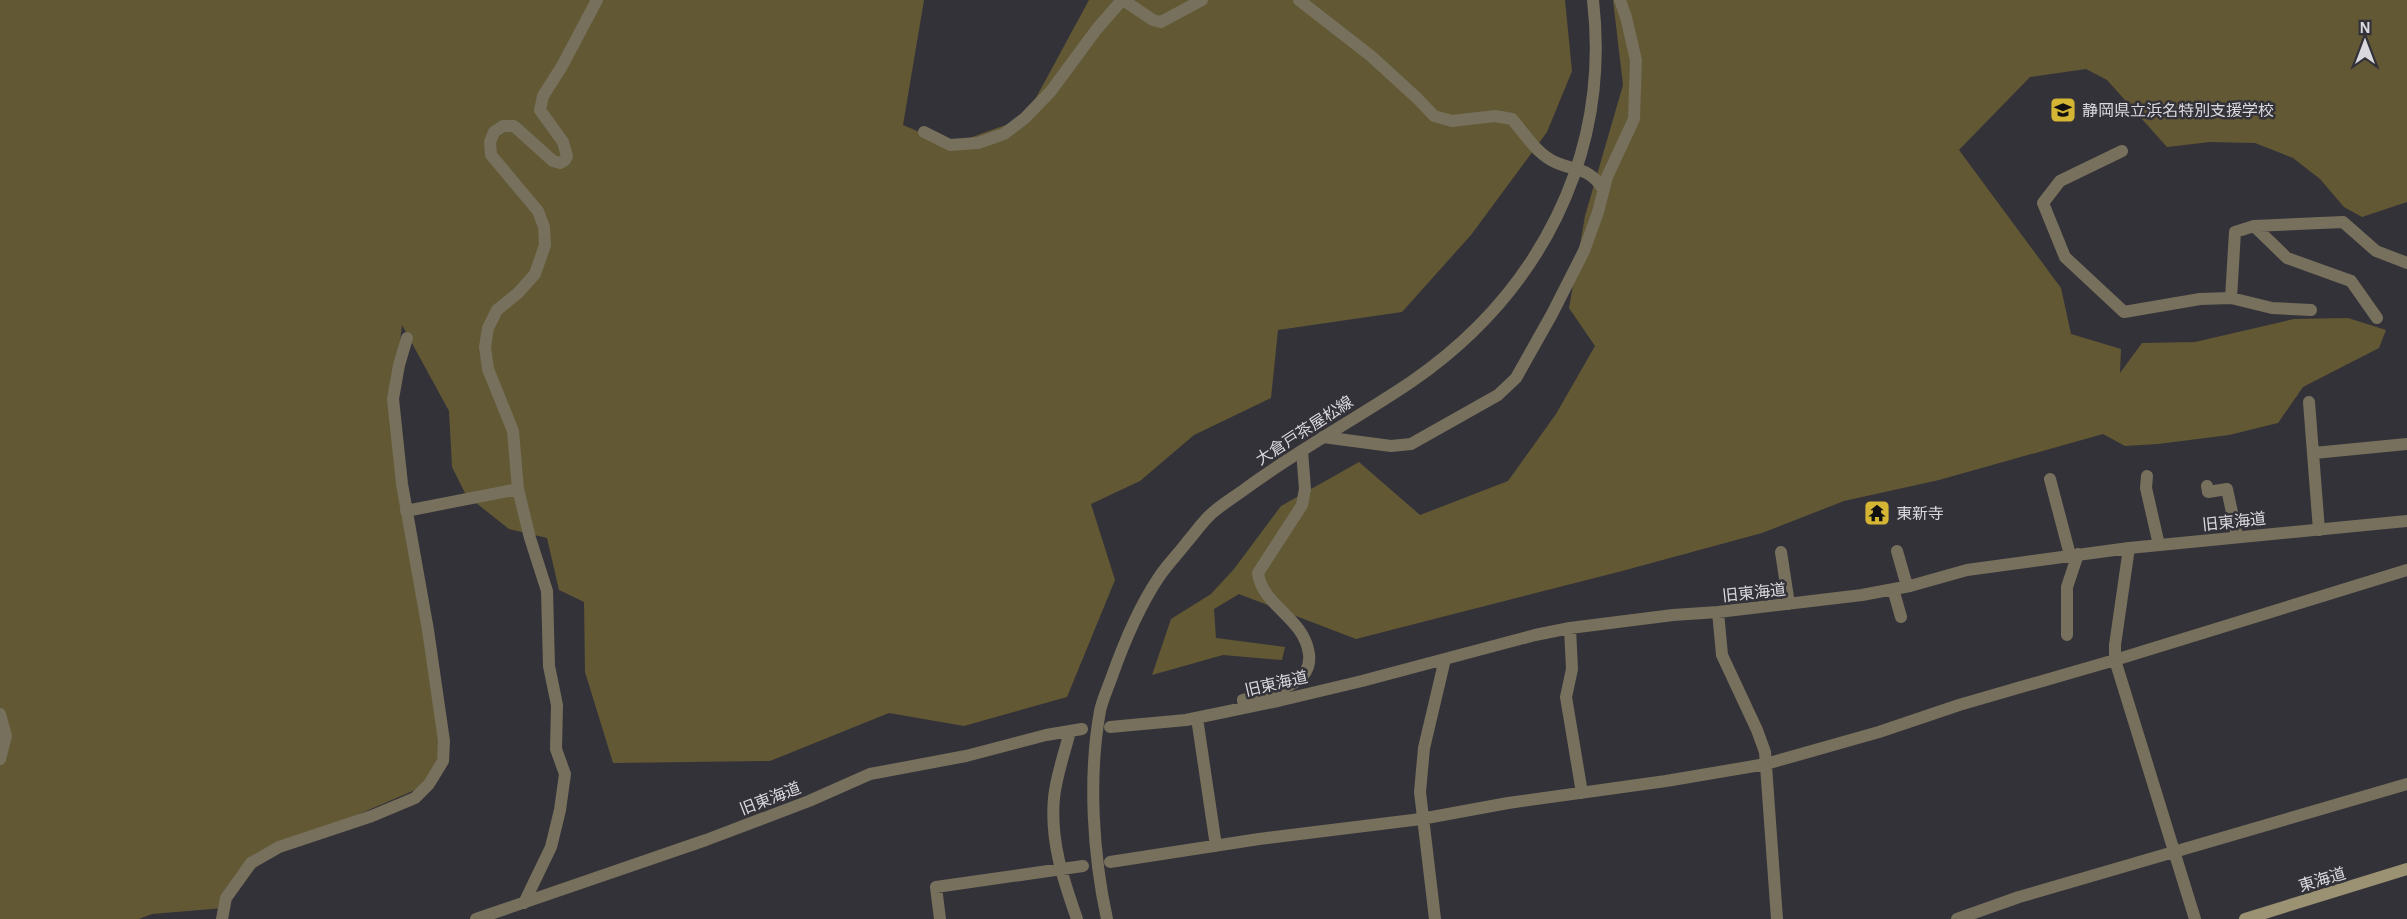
<svg xmlns="http://www.w3.org/2000/svg" width="2407" height="919" font-family="'Alegreya Sans','Noto Sans JP',sans-serif">
<style>
.green{fill:#625834}
.lines{fill:none;stroke-linecap:round;stroke-linejoin:round}
.minor{stroke:#76705c;stroke-width:12}
.tertiary{stroke:#76705c;stroke-width:12}
.secondary{stroke:#9b9273;stroke-width:12}
.labels{text-anchor:middle;stroke-width:5;stroke-linejoin:round;paint-order:stroke}
.poi-label{font-size:16px;fill:#dad9de;stroke:#343239;text-anchor:start}
.street-label{font-size:16px;fill:#dad9de;stroke:#343239}
</style>
<rect width="100%" height="100%" fill="#343239"/>
<path class="green" d="M0,0h924l-21,125 47,20 75,-27 64,-118h476l7,71 -25,61 -76,103 -69,77 -124,18 -7,68 -77,37 -54,46 -49,23 24,76 -48,117 -103,29 -75,-13 -119,48 -157,2 -28,-91 -1,-70 -25,-12 -12,-52 -38,-9 -43,-34 -14,-28 -3,-56 -47,-86 -9,74 51,350 -15,35 -163,70 -42,54 -72,6 -13,5h-139z
M1613,0h794v202l-45,15 -18,-10 -24,-28 -27,-21 -38,-15 -45,-1 -43,5 -60,-67 -21,-11 -56,8 -71,73 102,138 10,46 50,15 -1,24 22,-30 53,-1 99,-23 54,-1 38,12 -7,18 -76,39 -25,36 -49,12 -71,9 -33,2 -22,-12 -164,46 -95,21 -82,32 -140,38 -266,68 -117,-45 -25,15 2,29 69,9 -3,13 -59,-5 -71,20 19,-56 40,-25 23,-25 47,-63 78,-44 61,53 88,-34 48,-67 39,-68 -26,-38 16,-92 38,-131z"/>
<g class="lines">
<path class="minor" d="M1123,0l30,20 8,2 41,-22
M1299,0l72,56 47,43 16,17 18,5 43,-5 17,3c12,14 23,32 39,41 21,12 37,5 52,29
M924,132l26,13 28,-2 26,-9 21,-16 26,-27 45,-61 26,-30
M2122,151l-62,30 -17,22 22,54 59,55 76,-13 31,-1 4,-66 19,-6 89,-4 33,29 31,12
M2254,226l33,32 64,23 26,37
M2231,298l41,10 39,2
M2309,402l10,128
M1323,437l68,9 20,-2 87,-49 18,-17 36,-64 32,-63 14,-39 9,-35 27,-58 2,-59 -10,-43 -6,-17
M2314,453l93,-9
M2147,476l-1,12 13,57
M2050,479l20,76
M2207,486l1,6 19,-3 10,47
M406,511l112,-22
M1897,551l10,35
M1781,552l8,52
M1893,589l8,28
M1718,612l4,43 35,75 8,22 12,167
M1570,628l2,41 -6,28 16,96
M2067,635v-48l11,-33
M1244,706l-1,-6c25,-8 70,-12 66,-46 -5,-37 -47,-48 -51,-81l44,-68 3,-16 -3,-38
M1197,718l19,128
M1110,727l76,-7 92,-19 84,-20 173,-46 35,-7 103,-13 45,-3 144,-17 48,-9 57,-16 162,-22 -14,97v15l80,259
M1070,731c-5,21 -14,45 -16,67 -4,43 9,81 23,121
M1110,862l149,-23 162,-20 87,-16 158,-22 100,-17 113,-32 80,-27 156,-45 292,-90
M524,903l27,-56 9,-37 5,-36 -9,-25 1,-44 -8,-39 -2,-75 -17,-53 -12,-49 -5,-58 -25,-62 -3,-22 3,-19 9,-18 21,-17 17,-19 10,-29 -1,-18 -6,-16 -47,-56 -1,-13 4,-10 9,-6h11l39,35 7,2 5,-3 2,-4 -4,-14 -23,-32 3,-14 19,-30 35,-66
M222,919l4,-21 25,-35 28,-16 93,-31 43,-18 14,-14 14,-23 1,-20 -16,-111 -26,-146 -9,-85 6,-34 8,-27
M476,919l230,-79 103,-39 61,-27 96,-18 80,-21 36,-6
M940,919l-4,-32 147,-21
M1435,919l-15,-127 4,-44 21,-89
M1957,919l62,-22 388,-113"/>
<path class="tertiary" d="M2129,548l278,-27
M0,714l6,22 -6,23
M1107,919c-14,-64 -19,-142 -7,-208 2,-10 7,-21 11,-32 12,-34 27,-71 48,-102 8,-12 19,-23 28,-35 7,-8 14,-18 22,-26 10,-10 24,-18 36,-27 53,-39 111,-70 166,-107 128,-88 200,-226 182,-382"/>
<path class="secondary" d="M2245,919l162,-50"/>
</g>
<defs>
<symbol id="school-square" viewBox="-11 -11 22 22"><rect x="-9" y="-9" width="18" height="18" rx="4" fill="#d5b534" stroke="#343239"/><path d="M0-5L7-2L0 1L-7-2ZM-4 1L0 2.5L4 1V4Q0 6-4 4Z" fill="#111"/></symbol>
<symbol id="temple-square" viewBox="-11 -11 22 22"><rect x="-9" y="-9" width="18" height="18" rx="4" fill="#d5b534" stroke="#343239"/><path d="M0-6L5-2H3V0L6.5 2.5H4V6H1.5V3h-3V6H-4V2.5H-6.5L-3 0V-2H-5Z" fill="#111"/></symbol>
</defs>
<g fill-rule="evenodd">
<use href="#school-square" x="2048" y="95" width="30" height="30"/>
<use href="#temple-square" x="1862" y="498" width="30" height="30"/>
</g>
<g class="labels">
<g class="poi-label">
<text x="2082" y="116">静岡県立浜名特別支援学校</text>
<text x="1896" y="519">東新寺</text>
</g>
<g class="street-label">
<text transform="translate(1304 430) rotate(-33)" y="6">大倉戸茶屋松線</text>
<text transform="translate(2234 521) rotate(-6)" y="6">旧東海道</text>
<text transform="translate(1754 592) rotate(-6)" y="6">旧東海道</text>
<text transform="translate(1276 683) rotate(-13)" y="6">旧東海道</text>
<text transform="translate(770 798) rotate(-21)" y="6">旧東海道</text>
<text transform="translate(2322 879) rotate(-17)" y="6">東海道</text>
</g>
</g>
<g transform="translate(2365 42)" stroke="#343239" stroke-width="4.5" paint-order="stroke">
<path d="M0-4.5L10 22L0 15L-10 22Z" fill="#dad9de"/>
<text y="-9" font-size="16" font-weight="bold" text-anchor="middle" fill="#dad9de">N</text>
</g>
</svg>
